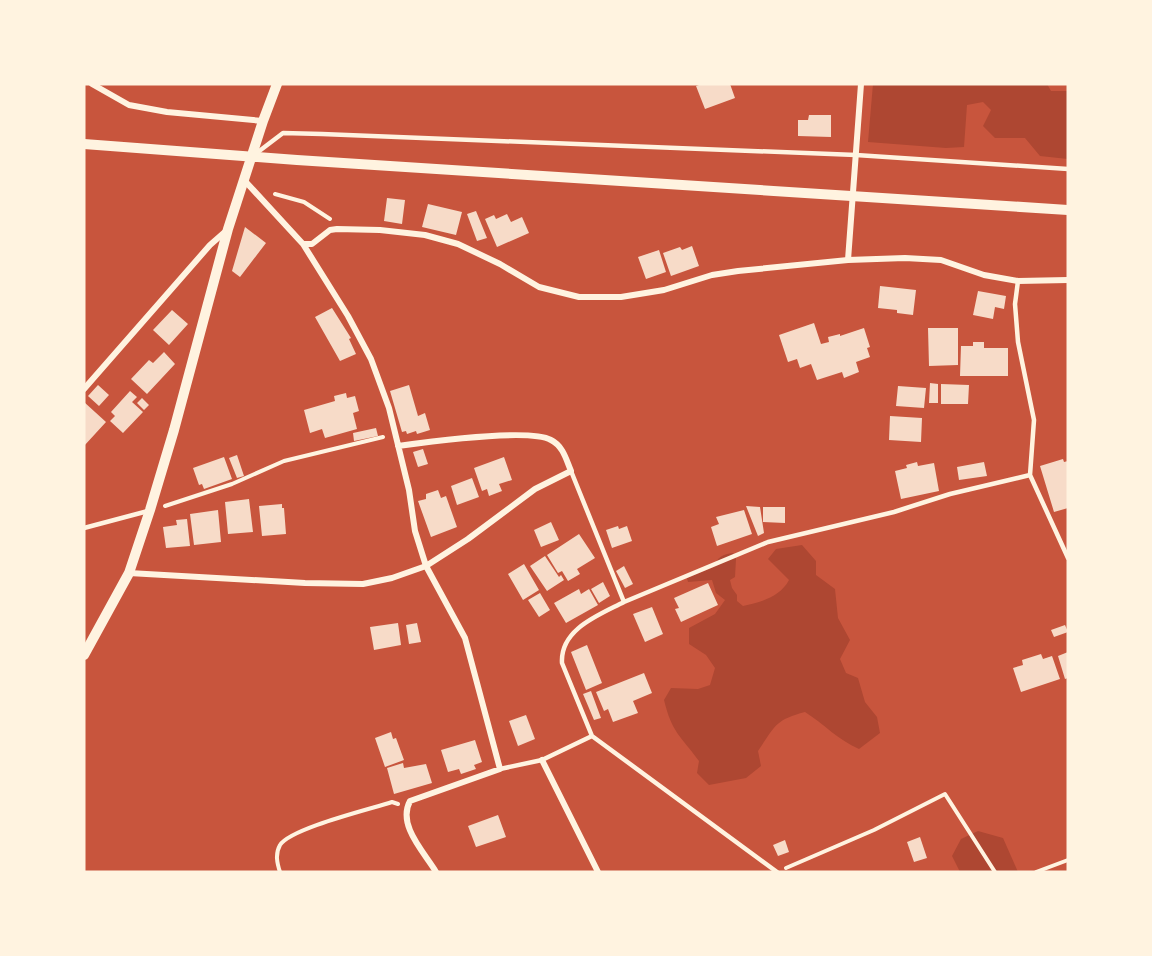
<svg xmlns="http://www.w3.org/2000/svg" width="1152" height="956" font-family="Figtree,sans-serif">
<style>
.green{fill:#ae4732}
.building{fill:#f7dbc8}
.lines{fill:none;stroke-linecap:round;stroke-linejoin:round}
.path{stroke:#fff3e0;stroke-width:4}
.service{stroke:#fff3e0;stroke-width:4.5}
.minor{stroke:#fff3e0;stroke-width:6}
.tertiary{stroke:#fff3e0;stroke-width:10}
</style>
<rect width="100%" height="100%" fill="#c8553d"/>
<path class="green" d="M873,84h174l4,7h17v68l-28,-3 -15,-18h-30l-12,-12 8,-16 -8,-8 -16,3 -3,42 -18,1 -78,-6z
M802,545l14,16v14l19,14 3,29 12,22 -10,19 6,14 12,5 7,24 12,15 3,16 -21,16c-21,-9 -35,-25 -54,-37 -30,8 -30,14 -47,39l3,15 -15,12 -37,7 -12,-12 2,-12c-19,-26 -27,-28 -35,-61l7,-12 27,1 12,-4 5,-17 -9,-13 -17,-11v-16l26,-14 10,-14 -9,-7 -4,-13 -24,2 -1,-4 27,-11c3,-10 9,-13 19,-14l3,6 -1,18 -5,3 2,8 5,7v6l6,5c18,-4 37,-9 46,-26l-21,-21 8,-10z
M978,831l25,7 15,34h-58l-8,-16 9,-17z"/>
<path class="building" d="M702,84h28l5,14 -30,11 -9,-23z
M809,115h22v22l-33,-1v-16h10z
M387,198l18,2 -3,24 -18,-3z
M428,204l34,8 -6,23 -34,-8z
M476,211l11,27 -10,3 -10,-27z
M507,214l4,8 11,-5 7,16 -32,14 -12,-28 9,-4 2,4z
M245,227l21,16 -26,34 -8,-6z
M692,246l7,20 -28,10 -8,-23 17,-6 2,3z
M659,250l7,22 -20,7 -8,-22z
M880,286l36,4 -3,25 -16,-2v-3l-19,-2z
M978,291l28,5 -2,13 -9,-2 -2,12 -20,-4z
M332,308l19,30 -2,1 7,15 -16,7 -25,-44z
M172,310l16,14 -19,21 -16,-15z
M814,323l7,21 8,-2 -1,-5 12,-3v2l24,-8 6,19 -3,1 3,9 -14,5 3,10 -15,6 -2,-6 -25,8 -6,-16 -11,4 -3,-9 -9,3 -9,-27z
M928,328h30v37l-29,1z
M973,342h11v6h24v28h-48l1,-30h12z
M164,352l11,12 -28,30 -16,-15 18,-19 4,3z
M930,383l8,1v19h-9z
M941,384l28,1 -1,19h-27z
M98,385l11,10 -10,11 -11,-10z
M409,385l9,31 7,-3 5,17 -13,4 -1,-3 -9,3 -1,-3 -4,1 -12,-41z
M898,386l28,2 -2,20 -28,-2z
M130,391l7,6 -5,5 11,10 -20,21 -13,-12 5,-5 -4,-4z
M346,393l1,5 8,-2 4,15 -6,2 4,16 -32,9 -3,-9 -12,4 -6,-23 31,-9 -1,-5z
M142,398l7,7 -5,5 -7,-7z
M84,402l22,20 -22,24z
M890,416l32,2 -1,24 -32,-2z
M376,428l2,8 -24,5 -1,-8z
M423,449l5,15 -10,3 -5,-15z
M237,455l7,21 -7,2 -8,-20z
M224,457l8,22 -28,10 -2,-5 -3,1 -6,-17z
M504,457l8,23 -13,4 3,7 -13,5 -2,-7 -5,2 -8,-23z
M1063,459l1,3 4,-1v47l-14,4 -14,-46z
M917,462l1,4 16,-3 5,28 -38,8 -6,-28 12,-3 -1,-3z
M984,462l3,14 -28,4 -2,-13z
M472,478l7,19 -22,8 -6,-19z
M438,490l3,8 5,-2 11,31 -26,10 -13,-36 8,-2v-5z
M249,499l4,33 -25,2 -3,-32z
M282,504v4h2l2,26 -24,2 -3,-30z
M746,506l14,1 4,26 -6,3z
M763,507h22v16l-22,-1z
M218,510l3,32 -27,3 -4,-31z
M744,510l8,24 -35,12 -6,-19 8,-3 -3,-7z
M187,519l3,27 -24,2 -3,-21 14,-2 -1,-5z
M551,522l8,18 -18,7 -7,-17z
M618,526l1,3 8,-3 5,15 -20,7 -6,-18z
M579,534l16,24 -18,11 3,5 -12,7 -6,-10 -4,2 -11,-18z
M545,556l14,21 2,-2 3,5 -17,11 -17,-25z
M524,564l15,26 -16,10 -15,-26z
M624,566l9,18 -8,4 -9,-17z
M603,582l7,14 -11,7 -8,-14z
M708,583l10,22 -37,17 -6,-13 4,-1 -5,-10z
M579,589l2,5 8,-5 9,16 -32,18 -12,-20z
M540,593l10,17 -11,7 -11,-17z
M652,607l11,27 -18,8 -12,-28z
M398,623l3,22 -27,5 -4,-23z
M417,623l4,19 -12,2 -3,-19z
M1065,625l3,7 -14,5 -3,-7z
M587,645l15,38 -16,7 -15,-38z
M1068,652v26l-3,1 -7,-23z
M1041,654l2,5 9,-3 8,23 -39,13 -8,-24 10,-3 -1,-5z
M644,673l8,20 -19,8 5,12 -25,9 -5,-13 -4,2 -8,-19z
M591,691l10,27 -7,2 -11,-26z
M526,715l9,24 -17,7 -9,-25z
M391,732l2,7 3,-1 8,22 -19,7 -10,-29z
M475,740l7,22 -8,3 2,4 -15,5 -2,-5 -11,3 -7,-22z
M403,763l1,5 22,-4 6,19 -38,11 -7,-26z
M498,815l8,22 -30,10 -8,-21z
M920,837l7,21 -13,4 -7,-20z
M785,840l4,12 -11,4 -5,-11z"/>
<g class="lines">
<path class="path" d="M275,194l29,8 26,17
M165,506l67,-22 52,-23 99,-24
M786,868l88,-38 71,-36 50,78
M280,872c-3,-9 -5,-18 0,-27 11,-17 91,-36 112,-43l6,2
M1036,872l32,-12"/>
<path class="service" d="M254,155l29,-22 39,1 534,21 212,14
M571,471l53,131 144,-60 126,-30 56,-18 80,-19 4,-55 -16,-78 -3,-38 3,-23
M1030,475l38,83
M84,528l64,-17
M592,736l-30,-73c-2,-34 37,-48 62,-61
M500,769l42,-9 50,-24 185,136"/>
<path class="minor" d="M92,84l37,21 38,7 96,9
M245,181l58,63h9l18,-14 7,-1 43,1 45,5 33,9 42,20 39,23 40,10h42l43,-7 48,-15 26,-4 110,-11 57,-2 36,2 43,15 34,6 50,-1
M303,244l45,72 23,43 18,49 20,82 6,41 11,35 39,72 35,131 -90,32c-13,24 14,51 26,71
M848,260l13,-176
M84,389l126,-144 16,-14
M129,573l176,10 58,1 29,-6 34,-12 42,-27 67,-50 36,-18c-5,-12 -8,-25 -20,-31 -22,-12 -124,2 -153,6
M542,760l56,112"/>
<path class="tertiary" d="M84,144l213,16 771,50
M84,655l45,-82 21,-63 24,-80 54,-201 35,-108 14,-37"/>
</g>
<rect width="1152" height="956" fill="none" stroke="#fff3e0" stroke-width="171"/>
</svg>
